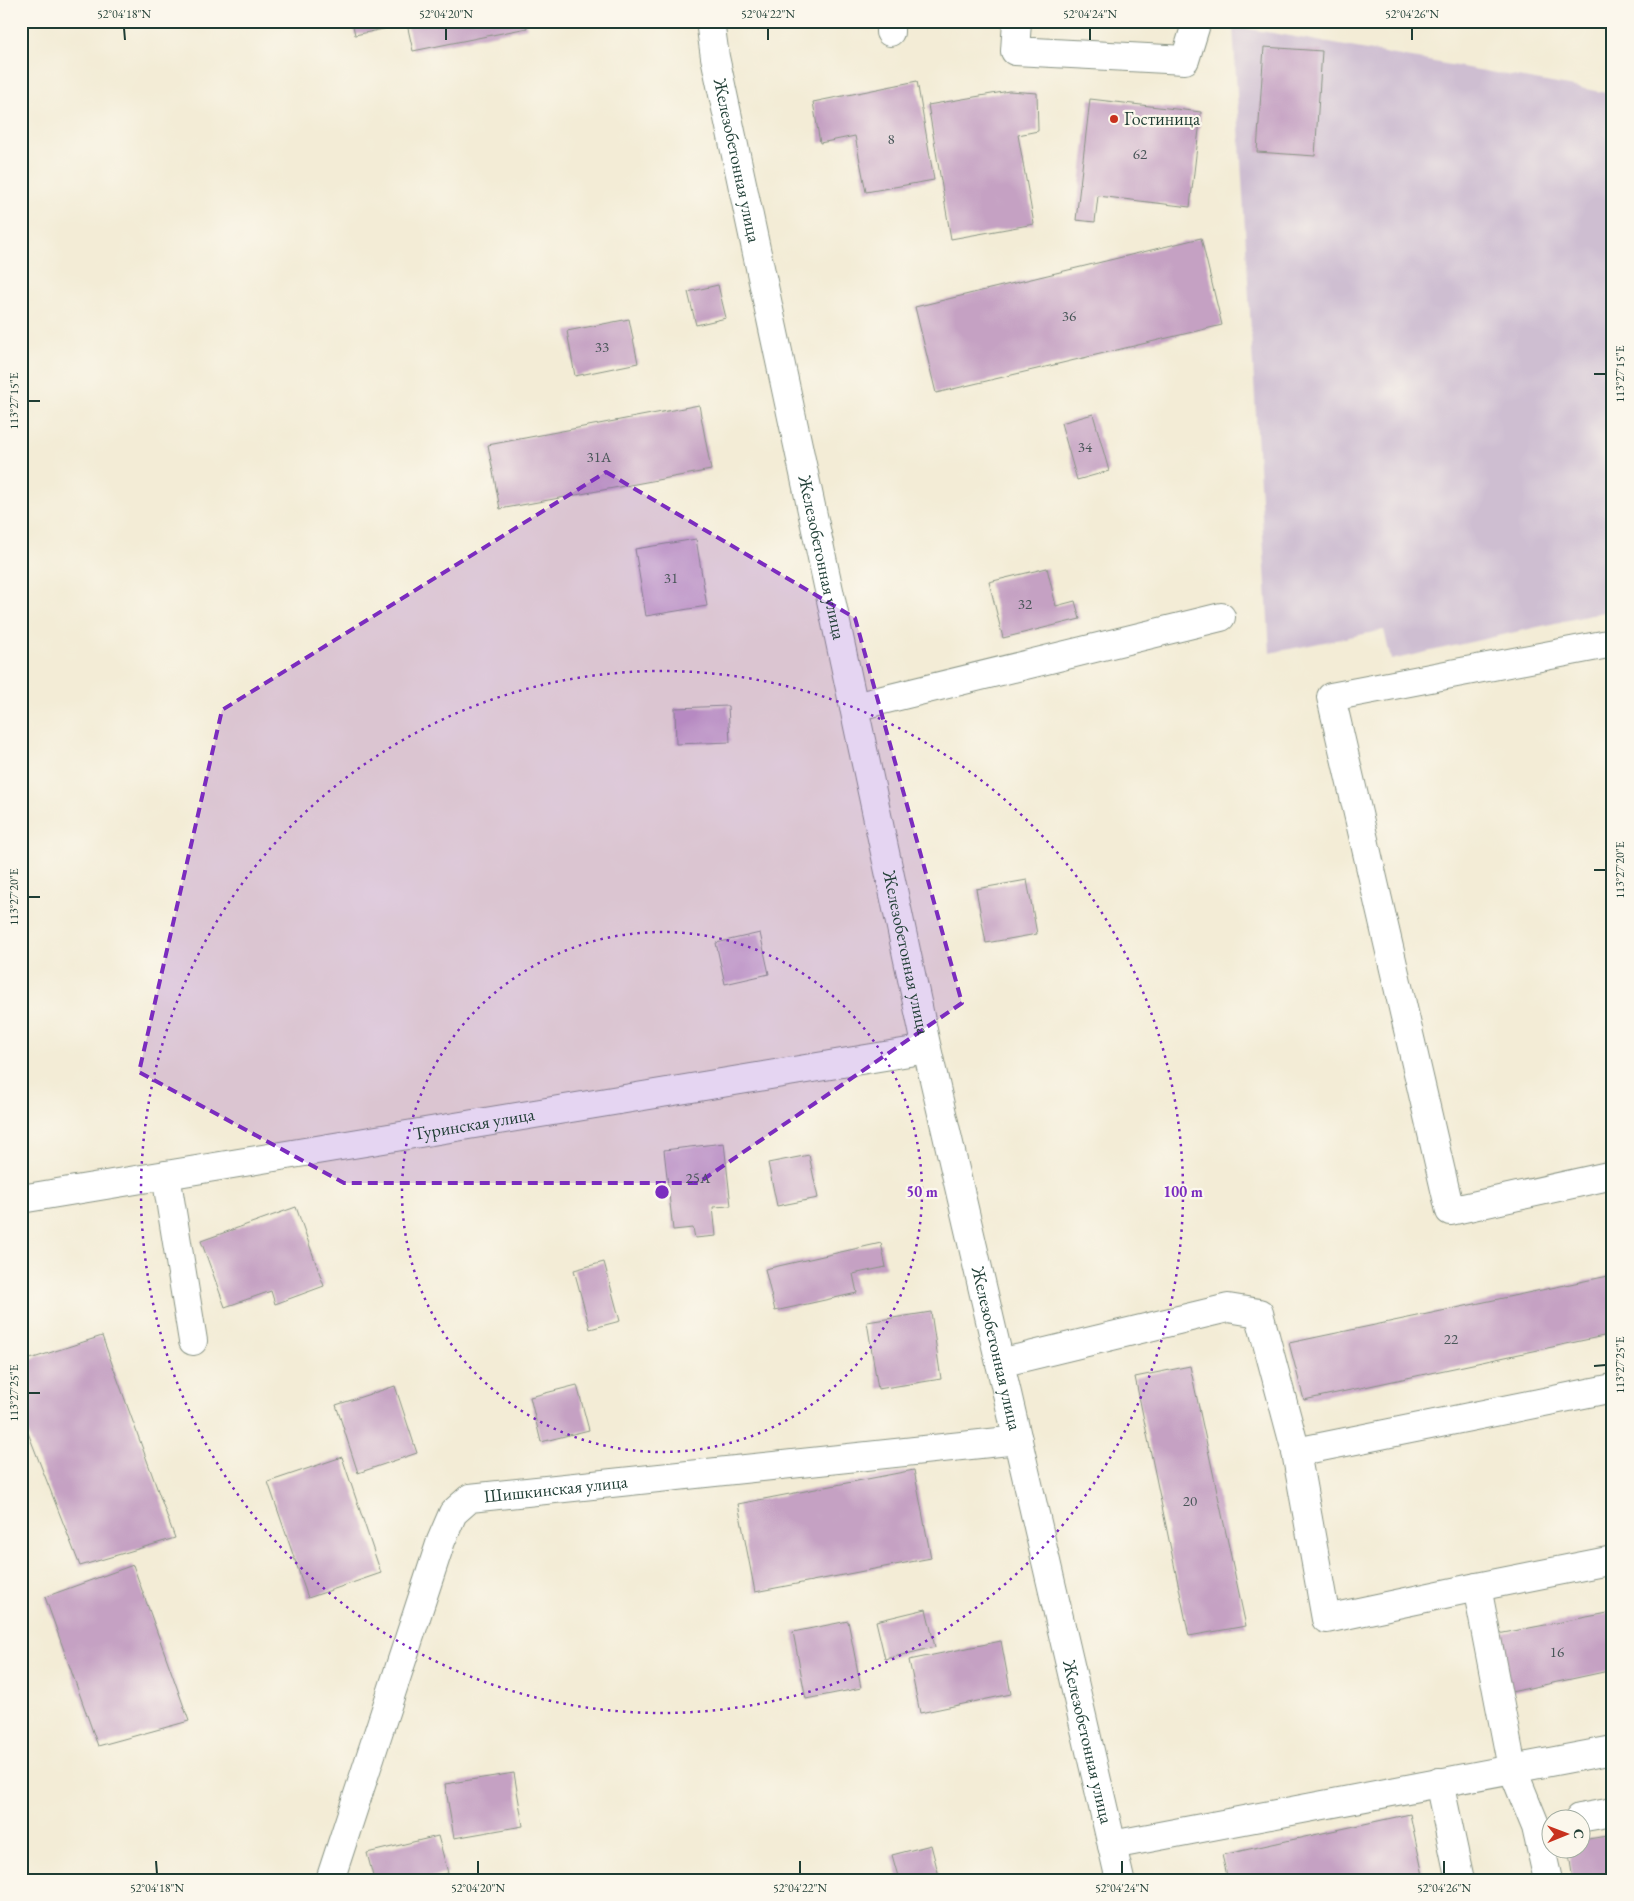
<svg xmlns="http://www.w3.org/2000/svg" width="1634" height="1901" font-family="'EB Garamond',serif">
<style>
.industrial{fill:#cebed1}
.building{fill:#c5a1c3}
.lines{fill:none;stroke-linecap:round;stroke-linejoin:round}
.minor-casing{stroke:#899485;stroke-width:30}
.minor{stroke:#fff;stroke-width:28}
.marked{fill:#7b2cbf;fill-opacity:0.2;stroke:#7b2cbf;stroke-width:4;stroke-dasharray:10 6;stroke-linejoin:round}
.ticks{fill:none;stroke:#1f3d34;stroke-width:2}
.ring{fill:none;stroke:#7b2cbf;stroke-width:2.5;stroke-dasharray:2.5 5}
.poi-dot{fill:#c8321e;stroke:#fbf7ec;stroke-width:2}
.labels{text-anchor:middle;stroke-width:4.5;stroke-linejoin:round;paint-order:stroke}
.number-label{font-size:15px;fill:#485658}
.poi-label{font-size:18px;fill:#1f3d34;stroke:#fbf7ec;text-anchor:start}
.street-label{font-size:18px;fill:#1f3d34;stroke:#fbf7ec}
.centre{fill:#7b2cbf;stroke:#fbf7ec;stroke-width:2.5}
.ring-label{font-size:15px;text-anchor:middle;font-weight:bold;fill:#7b2cbf;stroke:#fbf7ec;stroke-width:4.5;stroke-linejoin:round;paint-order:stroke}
.neatline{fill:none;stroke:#1f3d34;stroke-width:2}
.ticks-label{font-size:12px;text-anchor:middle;fill:#1f3d34}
</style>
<rect width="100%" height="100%" fill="#fbf7ec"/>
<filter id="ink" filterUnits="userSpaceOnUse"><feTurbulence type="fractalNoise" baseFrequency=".02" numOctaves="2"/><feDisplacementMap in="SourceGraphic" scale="10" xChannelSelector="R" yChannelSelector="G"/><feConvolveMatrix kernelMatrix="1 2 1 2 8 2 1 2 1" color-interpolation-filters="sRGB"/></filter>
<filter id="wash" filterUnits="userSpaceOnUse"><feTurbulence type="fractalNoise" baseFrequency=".0096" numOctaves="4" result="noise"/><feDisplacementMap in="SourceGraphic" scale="20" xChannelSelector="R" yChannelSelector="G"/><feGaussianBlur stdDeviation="1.12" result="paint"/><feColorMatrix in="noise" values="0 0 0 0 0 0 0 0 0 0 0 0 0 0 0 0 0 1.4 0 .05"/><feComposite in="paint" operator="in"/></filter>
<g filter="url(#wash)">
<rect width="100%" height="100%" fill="#f3ecd6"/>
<path class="industrial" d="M1233,26l380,68v516l-222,50 -7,-30 -114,23z"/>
<g id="blocks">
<path class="building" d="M352,21h173l2,7 -114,23 -6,-27 -52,11z
M1264,47l58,4 -7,105 -58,-4z
M917,81l17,99 -68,12 -11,-56 -35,7 -7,-41z
M1009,91l28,2 1,38 -20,4 16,89 -83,15 -23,-134z
M1090,99l111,13 -11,95 -92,-11 -3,26 -19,-2z
M1201,238l21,87 -286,68 -21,-86z
M718,285l8,33 -30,7 -8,-33z
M629,319l9,44 -63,13 -8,-45z
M699,405l12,65 -211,39 -12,-64z
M1093,414l16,57 -32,9 -16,-57z
M696,539l11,67 -61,10 -11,-67z
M1047,568l9,38 19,-5 5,18 -77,19 -14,-56z
M728,706l2,36 -54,2 -1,-36z
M1027,880l10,54 -51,9 -10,-54z
M760,933l9,41 -44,10 -9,-41z
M724,1143l7,63 -18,1 3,29 -21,2 -2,-10 -20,2 -9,-80z
M809,1155l9,43 -41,8 -9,-43z
M296,1207l28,79 -49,18 -4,-13 -46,16 -24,-66z
M881,1243l5,24 -33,7 4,19 -82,18 -10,-42z
M604,1262l16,59 -30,8 -16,-59z
M1613,1275v59l-309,66 -15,-57z
M931,1312l10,67 -63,10 -11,-67z
M102,1336l73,202 -95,28 -59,-151v-53z
M1190,1366l56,260 -57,10 -54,-259z
M577,1385l12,45 -48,12 -11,-45z
M395,1386l22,67 -59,20 -22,-68z
M342,1457l39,116 -73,25 -40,-116z
M914,1470l17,88 -176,34 -17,-88z
M133,1565l56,156 -91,25 -53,-149z
M926,1609l9,38 -50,12 -9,-38z
M1613,1612v58l-102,22 -13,-58z
M848,1621l13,67 -55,11 -13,-67z
M1001,1641l10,53 -91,19 -11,-53z
M514,1773l9,53 -69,12 -9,-54z
M1410,1814l14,66h-196l-6,-25z
M1613,1835v45h-40l-5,-32h14v-8z
M438,1836l10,37 -27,7h-47l-7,-27z
M931,1845l9,35h-41l-7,-25z"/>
</g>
</g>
<g filter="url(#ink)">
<use href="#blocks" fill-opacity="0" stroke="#899485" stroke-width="1"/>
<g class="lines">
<defs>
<g id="minor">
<path id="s1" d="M710,21l5,36 212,992 193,831"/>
<path d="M890,21v11"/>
<path d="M1017,21l-2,30 170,9 12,-39"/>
<path d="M1613,643l-282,54 119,514 163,-36"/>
<path d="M854,707l367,-90"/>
<path d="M166,1175l27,166"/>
<path id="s2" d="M21,1199l906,-150"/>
<path d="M1000,1363l228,-55 31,5 37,139 30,167 151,-32 35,181 24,59 12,53"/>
<path d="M1296,1452l317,-64"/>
<path d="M1477,1587l136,-27"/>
<path d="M1439,1782l21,98"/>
<path d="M1579,1818l34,-6"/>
<path d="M1112,1845l501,-95"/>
<path id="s3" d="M330,1880l111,-339 12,-28 17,-15 548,-58"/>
</g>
</defs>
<use href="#minor" class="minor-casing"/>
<use href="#minor" class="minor"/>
</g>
</g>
<path class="marked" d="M606,472l249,146 107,385 -264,180h-354l-205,-111 83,-362z"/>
<path class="ticks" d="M124,28l1,12M446,28v12M768,28v12M1090,28v12M1412,28v12M1594,374h12M28,401h12M1594,870h12M28,897h12M1594,1366l12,-1M28,1393h12M156,1861l1,13M478,1861v13M800,1861v13M1122,1861v13M1444,1861v13"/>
<g class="ring">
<circle cx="662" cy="1192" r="260"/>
<circle cx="662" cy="1192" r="521"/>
</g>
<circle class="poi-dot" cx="1114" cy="119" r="5"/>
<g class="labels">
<g class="number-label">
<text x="891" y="144">8</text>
<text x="1140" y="159">62</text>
<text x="1069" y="321">36</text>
<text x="602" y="352">33</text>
<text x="1085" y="452">34</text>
<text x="599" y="462">31А</text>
<text x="671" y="583">31</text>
<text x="1025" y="609">32</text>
<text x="698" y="1183">25А</text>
<text x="1451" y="1344">22</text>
<text x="1190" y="1506">20</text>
<text x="1557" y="1657">16</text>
</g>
<g class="poi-label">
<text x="1124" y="125">Гостиница</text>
</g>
<g class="street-label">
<text dy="6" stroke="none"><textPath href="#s1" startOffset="142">Железобетонная улица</textPath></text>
<text dy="6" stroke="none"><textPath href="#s1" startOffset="548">Железобетонная улица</textPath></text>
<text dy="6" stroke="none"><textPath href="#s1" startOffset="952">Железобетонная улица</textPath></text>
<text dy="6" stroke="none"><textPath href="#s2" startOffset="459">Туринская улица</textPath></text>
<text dy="6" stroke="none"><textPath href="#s1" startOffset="1358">Железобетонная улица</textPath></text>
<text dy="6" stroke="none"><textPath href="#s3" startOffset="496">Шишкинская улица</textPath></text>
<text dy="6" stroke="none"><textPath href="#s1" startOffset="1762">Железобетонная улица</textPath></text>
</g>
</g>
<circle cx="662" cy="1192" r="8" class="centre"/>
<g class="ring-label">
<text x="922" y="1197">50 m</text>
<text x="1183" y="1197">100 m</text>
</g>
<rect width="1634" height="1901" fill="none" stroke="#fbf7ec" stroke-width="55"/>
<g transform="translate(1566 1834) rotate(89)"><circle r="24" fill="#fbf7ec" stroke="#a3ada2"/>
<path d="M0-4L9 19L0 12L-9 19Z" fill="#c8321e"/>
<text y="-8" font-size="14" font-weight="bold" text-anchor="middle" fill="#1f3d34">С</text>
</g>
<rect x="28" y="28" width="1578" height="1846" class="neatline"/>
<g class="ticks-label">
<text x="124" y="18">52°04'18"N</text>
<text x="446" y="18">52°04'20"N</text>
<text x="768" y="18">52°04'22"N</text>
<text x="1090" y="18">52°04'24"N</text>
<text x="1412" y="18">52°04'26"N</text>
<text transform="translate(1620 374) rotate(-90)" y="4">113°27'15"E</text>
<text transform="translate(14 401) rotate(-90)" y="4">113°27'15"E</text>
<text transform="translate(1620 870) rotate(-90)" y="4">113°27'20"E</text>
<text transform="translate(14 897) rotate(-90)" y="4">113°27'20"E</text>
<text transform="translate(1620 1365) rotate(-90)" y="4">113°27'25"E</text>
<text transform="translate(14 1393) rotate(-90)" y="4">113°27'25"E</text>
<text x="157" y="1892">52°04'18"N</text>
<text x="478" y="1892">52°04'20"N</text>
<text x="800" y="1892">52°04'22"N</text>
<text x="1122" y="1892">52°04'24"N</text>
<text x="1444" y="1892">52°04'26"N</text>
</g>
</svg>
